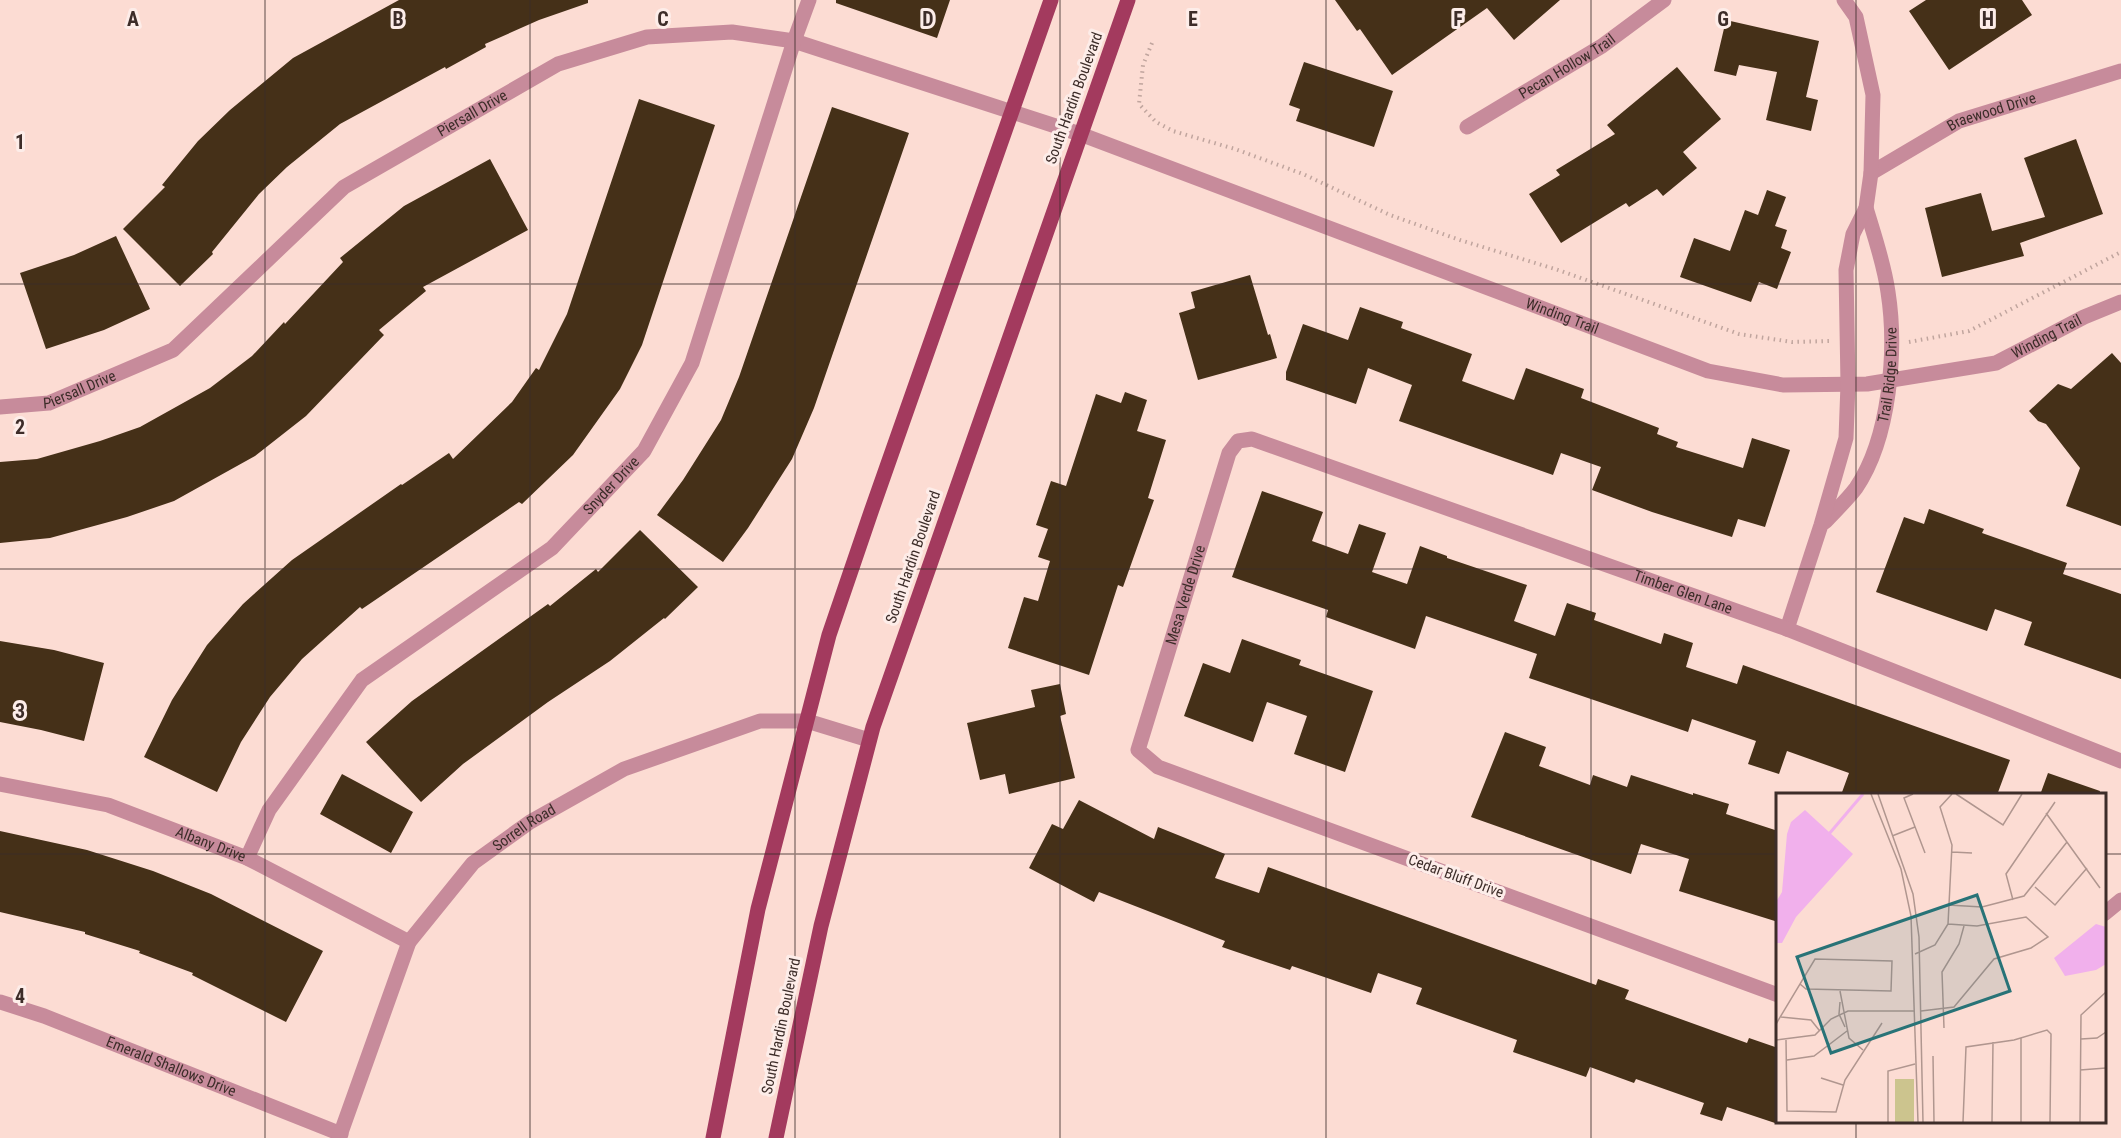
<svg xmlns="http://www.w3.org/2000/svg" width="2121" height="1138" font-family="'Roboto Condensed',sans-serif">
<style>
.building{fill:#453018}
.lines{fill:none;stroke-linecap:round;stroke-linejoin:round}
.path{stroke:#c0a59e;stroke-width:4;stroke-dasharray:1.5 4.5;stroke-linecap:butt}
.minor{stroke:#c78b9b;stroke-width:15}
.major{stroke:#a33a5e;stroke-width:15}
.grid{fill:none;stroke:#3d2d29;stroke-width:1.5;stroke-opacity:0.55}
.labels{text-anchor:middle;stroke-width:6;stroke-linejoin:round;paint-order:stroke}
.street-label{font-size:15px;fill:#3d2d29;stroke:#fdede9}
.inset-river{fill:none;stroke:#f1b0ec;stroke-width:3}
.inset-road{fill:none;stroke:#b0968f;stroke-width:1.5}
.view{fill:#287377;fill-opacity:0.15;stroke:#287377;stroke-width:3}
.inset-edge{fill:none;stroke:#3d2d29;stroke-width:3}
.grid-label{font-size:20px;text-anchor:middle;font-weight:bold;fill:#3d2d29;stroke:#fdede9;stroke-width:6;stroke-linejoin:round;paint-order:stroke}
</style>
<rect width="100%" height="100%" fill="#fcdcd3"/>
<path class="building" d="M399,0h189v3l-49,17 -54,24 1,3 -40,22 -1,-2 -105,57 -53,43 -28,27 -47,58 1,2 -33,32 -57,-57 42,-42 -3,-2 36,-44 32,-31 63,-52z
M836,0h114l-13,38 -101,-35z
M1335,0h225l-46,40 -27,-32 -95,67 -32,-46 -3,2z
M1926,0h96l10,15 -83,55 -40,-59z
M1726,20l93,21 -13,56 12,3 -7,31 -45,-11 11,-48 -38,-7 -3,11 -22,-5z
M1304,62l89,29 -19,56 -78,-26 4,-12 -11,-4z
M1677,67l44,52 -38,33 14,16 -34,28 -6,-7 -28,18 -3,-4 -65,40 -32,-49 31,-19 -4,-5 59,-36 -8,-9z
M639,99l76,26 -73,220 -22,44 -47,66 -51,49 -3,-2 -157,107 -2,-2 -58,52 -32,38 -29,45 -24,50 -73,-35 28,-57 35,-55 36,-41 49,-44 109,-76 1,1 47,-32 4,6 59,-57 24,-34 3,2 28,-56z
M832,107l77,26 -95,275 -22,51 -44,69 -25,34 -66,-47 26,-35 38,-60 18,-43z
M2076,139l27,75 -83,29 4,13 -82,21 -17,-69 56,-15 11,38 53,-14 -21,-59z
M490,159l38,71 -105,57 3,4 -47,39 5,5 -78,81 -51,40 -81,45 -47,16 -77,21 -50,5v-81l37,-3 63,-18 40,-14 70,-39 42,-32 32,-34 1,2 58,-62 -3,-4 64,-52z
M1767,190l19,7 -11,29 12,4 -6,18 10,4 -14,37 -18,-7 -8,20 -71,-25 14,-39 36,13 15,-41 13,5z
M116,236l34,73 -46,21 -58,19 -26,-76 54,-18z
M1250,275l18,60 2,-1 7,24 -79,22 -19,-67 16,-5 -4,-16z
M1360,307l43,15 -2,6 71,26 -10,27 52,19 12,-32 58,21 -3,9 78,30 -2,6 21,8 -2,5 67,21 9,-30 38,12 -25,77 -27,-8 -6,18 -80,-25 -60,-22 9,-23 -40,-14 -8,22 -154,-54 13,-36 -44,-17 -12,36 -70,-24v-8l17,-48 45,16z
M2112,353l9,10v163l-55,-20 14,-38 -34,-44 -8,-3 -9,-10 29,-27 13,5z
M1125,392l22,8 -10,31 29,9 -18,58 6,2 -31,87 -5,-2 -29,90 -81,-27 16,-51 14,4 12,-40 -12,-4 10,-28 -12,-4 15,-44 15,5 30,-92 25,9z
M1262,491l61,21 -11,29 36,13 11,-30 27,9 -14,39 35,12 13,-38 27,10v2l80,27 -13,36 41,15 12,-33 29,10 -2,7 67,24 3,-11 29,10 -7,24 51,17 6,-19 267,95 -13,35h-156l8,-22 -62,-22 -8,23 -31,-10 8,-23 -64,-22 -4,13 -159,-54 8,-24 -111,-38 -11,33 -89,-32 2,-7 -96,-33z
M1929,509l55,20 -2,4 85,30 -4,11 58,20v85l-97,-34 8,-23 -37,-13 -8,22 -111,-39 28,-75 20,7z
M640,530l58,57 -33,32 -1,-1 -54,43 -62,41 -85,62 -42,38 -55,-60 46,-41 136,-97 2,2 46,-37 2,3z
M1242,639l59,21 -2,5 74,26 -28,81 -51,-18 13,-38 -40,-14 -14,40 -69,-26 19,-53 27,10z
M0,641l54,9 50,13 -20,78 -43,-11 -41,-8z
M1060,684l6,30 -6,2 15,62 -66,16 -4,-20 -25,6 -13,-57 68,-16 -4,-17z
M1505,732l41,15 -7,19 51,19 3,-10 34,12 4,-12 62,20v-2l36,11 -3,10 52,17v91l-99,-31 10,-32 -48,-15 -10,30 -160,-57z
M2048,773l52,18 -1,4h-59z
M342,774l71,38 -22,41 -71,-39z
M1079,800l75,39 4,-12 67,27 -10,24 44,15 9,-26 328,118 2,-6 31,11 -4,9 122,44 2,-5 29,10v76l-51,-17 -5,14 -22,-7 4,-11 -68,-24 -2,4 -44,-16 -4,10 -73,-25 4,-12 -101,-36 6,-16 -44,-15 -7,20 -79,-27 -2,4 -68,-23 3,-6 -126,-49 -5,10 -65,-34 23,-44 11,5z
M0,831l87,19 66,21 58,23 112,57 -37,71 -94,-47 1,-2 -54,-20 1,-2 -55,-17v-2l-85,-20z"/>
<g class="lines">
<path class="path" d="M1152,43l-9,22 -4,39 17,18 17,9 62,18 68,25 87,41 70,25 95,29 184,65 53,8 38,-1
M1909,342l60,-11 152,-79"/>
<g class="minor">
<path id="s1" d="M1467,127l135,-81 62,-46"/>
<path id="s2" d="M1871,173l88,-52 162,-50"/>
<path id="s3" d="M0,407l49,-4 124,-53 171,-163 214,-123 89,-27 85,-5 62,9 286,93 628,237 75,14 84,-1 129,-21 88,-46 37,-15"/>
<path id="s4" d="M1825,522c10,-11 22,-22 31,-34 34,-50 41,-138 32,-196 -4,-29 -14,-57 -22,-84"/>
<path d="M1787,629l34,-104 25,-87 2,-54 -2,-114 7,-36 13,-26 5,-35 2,-78 -17,-78 -12,-17"/>
<path id="s5" d="M0,784l108,21 139,53 162,84"/>
<path id="s6" d="M247,858l22,-48 93,-130 190,-132 92,-97 48,-88 102,-322 15,-41"/>
<path d="M2104,914l17,-14"/>
<path id="s7" d="M1778,995l-620,-228 -20,-17 91,-297 9,-12 14,-2 535,190 334,132"/>
<path id="s8" d="M0,1002l44,14 297,118"/>
<path id="s9" d="M339,1138l70,-196 64,-79 57,-41 94,-53 136,-48h47l62,19"/>
</g>
<path class="major" d="M713,1138l45,-229 71,-274 42,-123 180,-512
M776,1138l45,-212 52,-199 255,-727"/>
</g>
<path class="grid" d="M265,0v1138M530,0v1138M795,0v1138M1060,0v1138M1326,0v1138M1591,0v1138M1856,0v794M0,284h2121M0,569h2121M0,854h1778M2104,854h17M1856,1122v16"/>
<g class="labels">
<g class="street-label">
<text dy="5" stroke="none"><textPath href="#s1" startOffset="117">Pecan Hollow Trail</textPath></text>
<text transform="translate(1074 98) rotate(-70)" y="5">South Hardin Boulevard</text>
<text dy="5" stroke="none"><textPath href="#s3" startOffset="568">Piersall Drive</textPath></text>
<text dy="5" stroke="none"><textPath href="#s2" startOffset="136">Braewood Drive</textPath></text>
<text dy="5" stroke="none"><textPath href="#s3" startOffset="1724">Winding Trail</textPath></text>
<text dy="5" stroke="none"><textPath href="#s3" startOffset="2228">Winding Trail</textPath></text>
<text dy="5" stroke="none"><textPath href="#s4" startOffset="165">Trail Ridge Drive</textPath></text>
<text dy="5" stroke="none"><textPath href="#s3" startOffset="82">Piersall Drive</textPath></text>
<text dy="5" stroke="none"><textPath href="#s6" startOffset="530">Snyder Drive</textPath></text>
<text transform="translate(913 557) rotate(-71)" y="5">South Hardin Boulevard</text>
<text dy="5" stroke="none"><textPath href="#s7" startOffset="1484">Timber Glen Lane</textPath></text>
<text dy="5" stroke="none"><textPath href="#s7" startOffset="849">Mesa Verde Drive</textPath></text>
<text dy="5" stroke="none"><textPath href="#s9" startOffset="372">Sorrell Road</textPath></text>
<text dy="5" stroke="none"><textPath href="#s5" startOffset="220">Albany Drive</textPath></text>
<text transform="translate(1456 876) rotate(20)" y="5">Cedar Bluff Drive</text>
<text transform="translate(781 1026) rotate(-78)" y="5">South Hardin Boulevard</text>
<text dy="5" stroke="none"><textPath href="#s8" startOffset="183">Emerald Shallows Drive</textPath></text>
</g>
</g>
<g transform="translate(1776 793)">
<rect width="330" height="330" fill="#fcdcd3"/>
<path d="M119,286h19v43h-19z" fill="#ccc48e"/>
<path d="M29,17l48,44 -57,63 -14,26h-6v-41l6,-10 5,-58 4,-12zM320,131l10,3v37l-10,6 -31,6 -11,-18z" fill="#f1b0ec"/>
<path class="inset-river" d="M53,41l34,-40"/>
<path class="inset-road" d="M95,1l30,75 10,47 7,206M102,1l35,100 6,43 4,185M137,1l-9,4 21,55M180,1l47,31 19,-31M270,20l54,75M116,43l23,-9M176,59l20,1M259,94l20,18 32,-37M237,107l-7,-26 49,-72M172,112l34,2 42,-11 43,-54M139,161l20,-9 13,-21 4,-79 -12,-38 12,-13M64,198l9,47 14,12M64,209l-1,12 6,13M145,218l33,-4 40,-48 37,-11 17,-11 -22,-20 -49,9 -29,-2M5,224l30,3 8,10M0,231l39,-65 77,2 -1,30 -85,-2 -6,-5M168,235l-2,-56 17,-28 5,-18M305,246l16,-1 9,-6M0,247l39,-5 16,-16 17,-8h66M10,247l1,71 49,1 9,-32 37,-57M157,263l1,66M11,267l27,-4 33,-25M304,277l26,-2M45,285l22,7M112,329v-51l27,-7M187,329l3,-75 48,-7 33,-10 4,4 -1,88M216,329l1,-80M245,329v-84M304,329l1,-107 25,-23"/>
<path class="view" d="M201,102l33,96 -179,62 -34,-96z"/>
<rect width="330" height="330" class="inset-edge"/>
</g>
<g class="grid-label">
<text x="133" y="26">A</text>
<text x="398" y="26">B</text>
<text x="663" y="26">C</text>
<text x="928" y="26">D</text>
<text x="1193" y="26">E</text>
<text x="1458" y="26">F</text>
<text x="1723" y="26">G</text>
<text x="1988" y="26">H</text>
<text x="20" y="149">1</text>
<text x="20" y="434">2</text>
<text x="20" y="718">3</text>
<text x="20" y="1003">4</text>
</g>
</svg>
